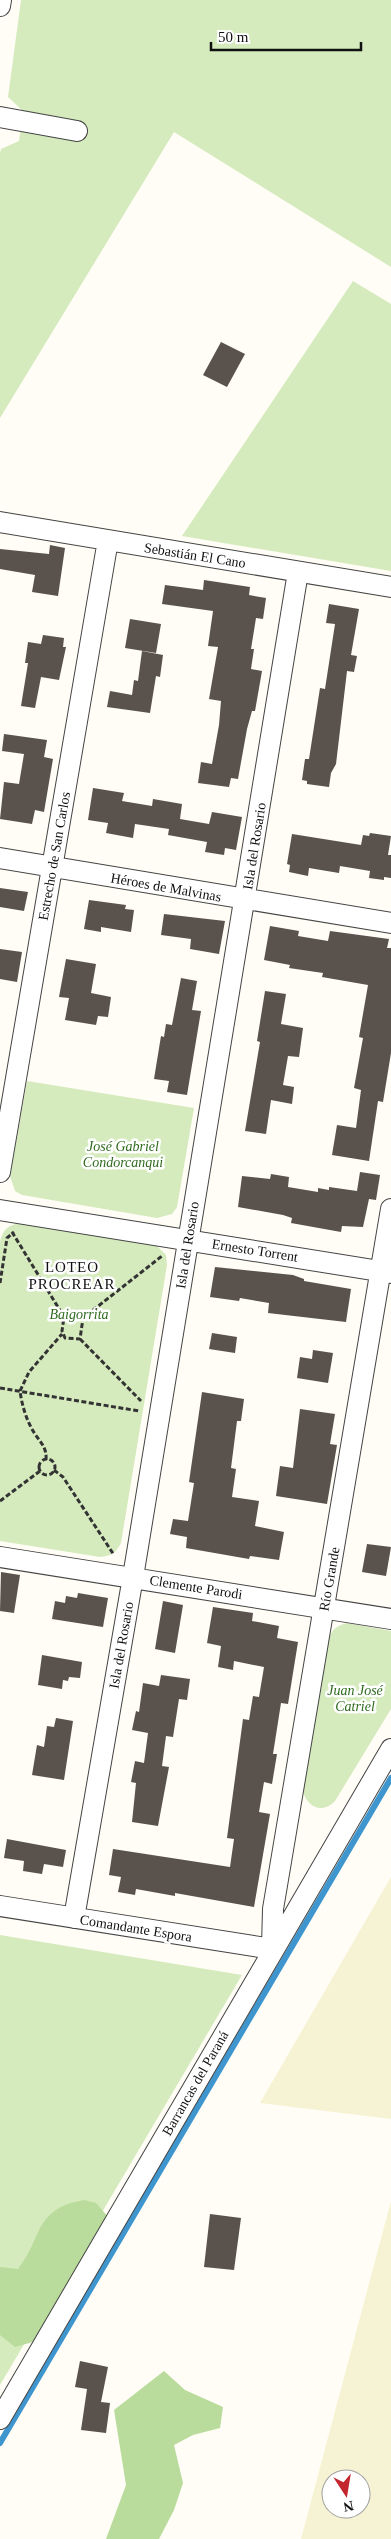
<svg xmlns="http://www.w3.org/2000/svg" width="391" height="2539" font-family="Georgia,serif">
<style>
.farmland{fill:#f6f3d4;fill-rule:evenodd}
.green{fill:#d5ebbd}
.forest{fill:#b9dc9c}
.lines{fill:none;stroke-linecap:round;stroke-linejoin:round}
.stream{stroke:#3f96cf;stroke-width:6}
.building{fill:#5a524d}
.minor-casing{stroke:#444;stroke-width:22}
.path{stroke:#333;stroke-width:3;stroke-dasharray:5 2.5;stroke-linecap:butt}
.minor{stroke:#fff;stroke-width:20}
.labels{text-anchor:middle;stroke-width:5;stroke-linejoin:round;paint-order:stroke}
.street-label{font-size:14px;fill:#111;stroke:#fff}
.park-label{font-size:14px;font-style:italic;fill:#2f6b1f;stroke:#fff}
.neighbourhood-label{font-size:15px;letter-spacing:1px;fill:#111;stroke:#fff}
</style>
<rect width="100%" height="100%" fill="#fffdf5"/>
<path class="farmland" d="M391,1877v242l-131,-16z
M391,2201v338h-90zM331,2479h30v30h-30z"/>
<path class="green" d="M21,0h370v267l-217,-135 -174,286v-265l1,-4 18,-8 4,-30 -15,-14z
M353,281l38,23v267l-209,-35z
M27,1081l167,27 -17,99 -5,7 -15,4 -135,-23 -7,-4 -5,-15z
M21,1223l136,23 9,9 1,10 -46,278c-5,10 -10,13 -21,14l-100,-16v-299c3,-13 8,-17 21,-19z
M347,1623l44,8v78l-56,92c-12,13 -28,7 -32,-10l26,-153c4,-10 8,-12 18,-15z
M0,1935l242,40 -242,410z"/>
<path class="forest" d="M84,2200l12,3 14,16 -70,121 -25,7 -15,-12v-68l18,2c25,-31 15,-60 66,-69z
M164,2371l21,19 38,17 -3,21 -27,7 -19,10 9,38 -9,27 -15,29h-53l20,-54 -12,-75z"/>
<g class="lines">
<path class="stream" d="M0,2443l391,-665"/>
</g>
<path class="building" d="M221,342l24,12 -18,33 -24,-12z
M50,545l15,3 -7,48 -26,-4 3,-17 -35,-6v-20l49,5z
M204,580l46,7 -1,8 17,3 -3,21 -7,-1 -5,31h3l-3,20 11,2 -7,40h-3l-5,18 -9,50 -7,-1 -2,9 -31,-4 3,-21 11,2 7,-39 2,-24 -12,-2 9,-52 -10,-1 5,-35 -51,-7 3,-19 38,5z
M329,604l30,5 -8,46 6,1 -3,16 -7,-1 -11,93 -5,9 -2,14 -22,-3v-3l-5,-1 3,-21h4l11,-71 5,1 10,-65 -9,-1z
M130,619l31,5 -5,29 -31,-5z
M43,635l21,3 -1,9h3l-7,33 -18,-3 -6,31 -14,-2 7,-43h-3l3,-21 13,2z
M142,651l21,4 -3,22 -4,-1 -6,37 -43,-6 3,-16 22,4 2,-15 4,1z
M4,734l43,6 -3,17 9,2 -9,53 -9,-2 -3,14 -32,-5 4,-37 15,2 5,-30 -22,-3z
M93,788l31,5 -2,8 30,5 1,-7 29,5 -2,15 29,5 3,-12 30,5 -6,33 -11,-2 -1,7 -19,-3 2,-10 -39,-7 1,-6 -34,-5 -2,14 -27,-5 2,-10 -20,-3z
M370,833l21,3 -3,19h3v23l-7,-1v3l-15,-2 1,-7 -30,-5 -1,7 -30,-5 -1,8 -19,-4 1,-7 -3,-1 5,-30 69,11 2,-10 6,1z
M0,888l28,4 -4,19 -24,-4z
M89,900l37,5 -1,4 9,1 -3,22 -30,-5v5l-17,-3z
M164,914l61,7 -6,33 -29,-5 1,-10 -30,-4z
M270,926l29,5 -1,5 30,5 2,-10 59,8 -2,9h4v105l-8,49 -5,-1 -9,60 -37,-6 5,-30 19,3 5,-38 -7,-2 9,-50 -4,-1 9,-52 -46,-8 1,-4 -34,-5 1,-3 -26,-5z
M0,949l22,3 -5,30 -17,-3z
M66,959l30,5 -5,29 20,4 -3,20 -10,-1 -2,9 -31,-5 4,-22 -10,-1z
M181,978l16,3 -5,29 9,1 -14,84 -20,-3 2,-11 -15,-2 7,-43 3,1 2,-13 6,1z
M265,991l21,3 -5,30 22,4 -4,29 -11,-1 -5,29 11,2 -2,17 -21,-4 -5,34 -21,-3 15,-89 -3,-1z
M360,1172l20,3 -4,25 -7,-1 -6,28 -21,-1 -1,6 -50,-9 1,-5 -9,-3 -45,-8 4,-31 28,3 1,-5 18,3 -1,10 30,5v-4l11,2v-3l28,4z
M215,1267l78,8 11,4v2l47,8 -5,33 -78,-9 1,-10 -29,-5 -1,3 -29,-4z
M212,1333l25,4 -2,16 -26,-4z
M313,1350l20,3 -5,30 -31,-5 3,-21 12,2z
M202,1392l42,7 -3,22h-4l-6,47 5,1 -4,28 27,4 -4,25 29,6 -5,28 -29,-4 -1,3 -63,-11 1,-11 -17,-3 3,-15 15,2 6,-38 -5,-1z
M300,1409l35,5 -5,30 7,1 -10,59 -51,-8 4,-30 13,2z
M367,1544l24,3 -5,29 -24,-4z
M1,1572l19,3 -6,38 -14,-2z
M78,1593l30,5 -5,29 -51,-8 3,-18 10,2 1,-7 11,2z
M163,1601l20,4 -8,48 -20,-4z
M213,1607l40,6 -1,8 27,5 -2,12 21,4 -10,62 -7,-1 -8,51h4l-5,30 -8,-2 -5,30 11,2 -16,93 -79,-14v3l-39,-7 -1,6 -17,-3 3,-15 -12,-2 4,-26 117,18 4,-28 -7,-1 16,-119 6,1 4,-24 6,1 5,-30 -30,-6 -1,9 -15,-3 3,-21 -14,-3z
M42,1655l40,7 -2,16 -11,-1 -1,4 -5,-1 -1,9 -24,-4z
M161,1675l29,4 -3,21 -8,-1 -6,38 -7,-1 -4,30 7,1 -11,59 -26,-4 4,-39 -5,-1 4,-21 9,2 4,-30 -16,-3 4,-19 3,1 4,-29 16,3z
M56,1718l17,3 -9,59 -32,-5 5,-30 7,2 3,-21 7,1z
M7,1839l59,11 -3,17 -19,-3 -2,10 -19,-3 1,-10 -20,-3z
M210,2214l31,4 -7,52 -30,-3z
M80,2361l28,6 -7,35 9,1 -4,30 -25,-3 6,-41 -12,-2z"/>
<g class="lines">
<defs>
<path id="minor" d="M0,6l1,-6
M0,117l77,14
M0,522l391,65
M0,858l391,65
M0,1172l108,-632
M0,1210l391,63
M0,1557l391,62
M0,1906l272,43
M74,1918l59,-341 165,-1005
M272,1947l1,-38 118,-700
M0,2419l391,-670"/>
</defs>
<use href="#minor" class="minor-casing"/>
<path class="path" d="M12,1232l52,85
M0,1283l7,-45 7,-6
M83,1318l-11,-3 -8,2 -2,14 3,7 15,1 3,-21 79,-62
M80,1339l61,62
M0,1388l139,23
M39 1467a8 8 0 1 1 16 0a8 8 0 1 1-16 0Z
M46,1460c1,-12 -5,-17 -11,-26 -8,-12 -13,-28 -15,-43l9,-19 33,-38
M54,1470l9,7 51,78
M0,1501l40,-30"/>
<use href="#minor" class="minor"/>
</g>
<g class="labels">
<g class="street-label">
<text transform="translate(195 555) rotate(9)" y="5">Sebastián El Cano</text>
<text transform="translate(254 846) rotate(-81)" y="5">Isla del Rosario</text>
<text transform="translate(54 856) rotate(-80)" y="5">Estrecho de San Carlos</text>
<text transform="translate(166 887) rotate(10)" y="5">Héroes de Malvinas</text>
<text transform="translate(187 1245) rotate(-81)" y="5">Isla del Rosario</text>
<text transform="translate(255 1250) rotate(9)" y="5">Ernesto Torrent</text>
<text transform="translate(329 1579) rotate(-80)" y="5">Río Grande</text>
<text transform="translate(196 1587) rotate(9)" y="5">Clemente Parodi</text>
<text transform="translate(121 1645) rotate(-80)" y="5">Isla del Rosario</text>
<text transform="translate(136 1928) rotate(9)" y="5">Comandante Espora</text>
<text transform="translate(195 2083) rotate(-60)" y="5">Barrancas del Paraná</text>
</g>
<g class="park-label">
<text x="123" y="1151">José Gabriel<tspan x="123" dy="16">Condorcanqui</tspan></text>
<text x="79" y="1319">Baigorrita</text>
<text x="355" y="1695">Juan José<tspan x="355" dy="16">Catriel</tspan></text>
</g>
<g class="neighbourhood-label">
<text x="72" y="1272">LOTEO<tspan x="72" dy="17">PROCREAR</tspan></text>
</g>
</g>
<g transform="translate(346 2494) rotate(168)"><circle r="24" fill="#ffffff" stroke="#a0a0a0"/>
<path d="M0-4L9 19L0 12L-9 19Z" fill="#c4262e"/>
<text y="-8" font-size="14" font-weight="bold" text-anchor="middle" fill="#111111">N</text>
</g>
<path d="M211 42v8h150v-8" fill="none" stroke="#111111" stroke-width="2.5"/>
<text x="218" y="42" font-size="15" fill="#111111" stroke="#ffffff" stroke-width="4" paint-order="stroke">50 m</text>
</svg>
